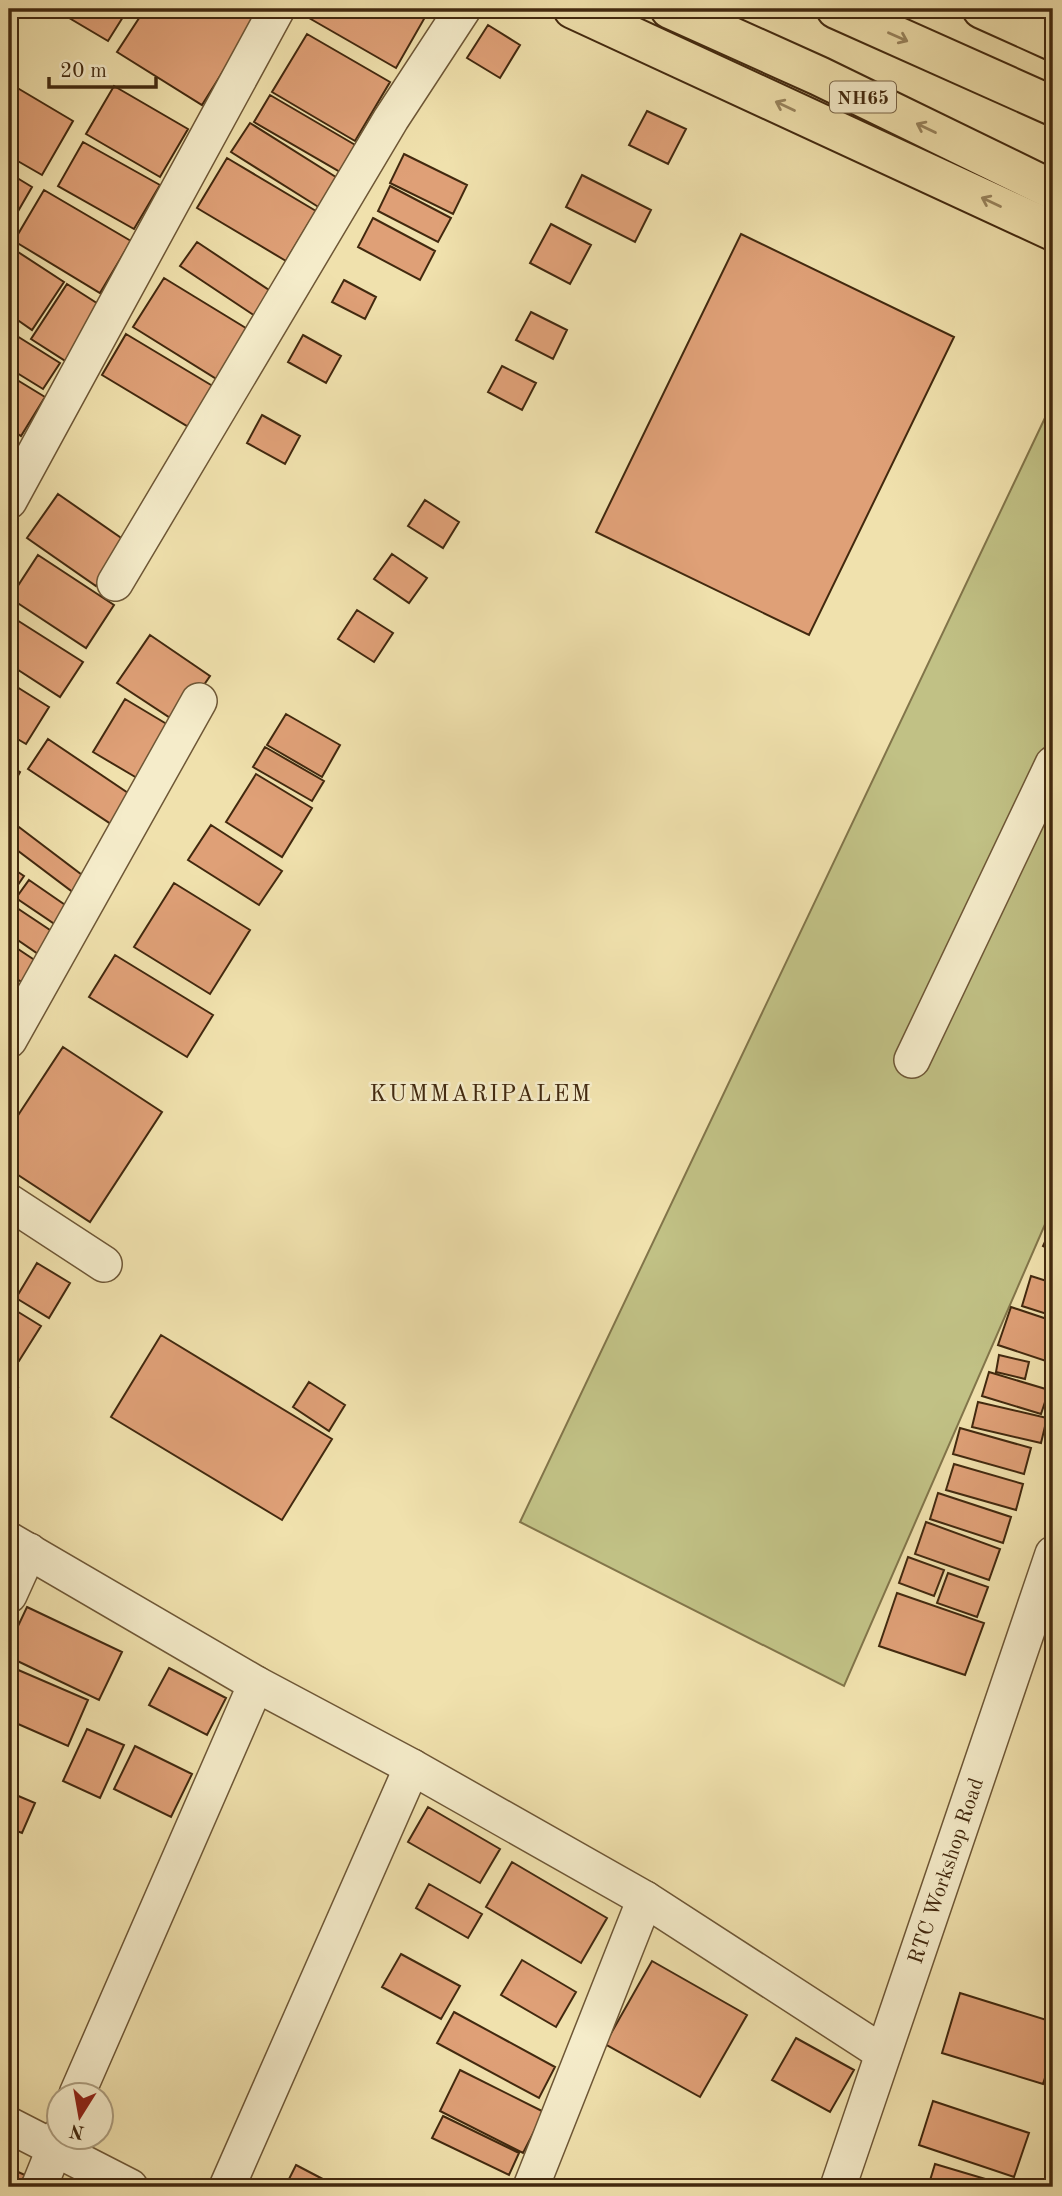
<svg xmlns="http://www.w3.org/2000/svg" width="1062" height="2196" font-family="'Old Standard TT',serif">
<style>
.green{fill:#c1c185;stroke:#82754a;stroke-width:2}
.building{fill:#dfa077;stroke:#42290f;stroke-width:2}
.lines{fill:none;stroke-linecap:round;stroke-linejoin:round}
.minor-casing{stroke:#6e5736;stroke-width:38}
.major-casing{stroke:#42290f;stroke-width:42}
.highway-casing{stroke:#42290f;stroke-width:42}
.minor{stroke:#f5ecca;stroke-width:35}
.major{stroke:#f0e1ad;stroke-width:38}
.highway{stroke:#f0e1ad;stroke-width:38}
.oneway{stroke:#99855e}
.labels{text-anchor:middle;stroke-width:5;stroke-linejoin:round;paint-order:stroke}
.shield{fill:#f5ecca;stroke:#786447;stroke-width:2}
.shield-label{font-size:19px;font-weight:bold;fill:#42290f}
.street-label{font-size:21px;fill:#42290f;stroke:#f5ecca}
.neighbourhood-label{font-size:23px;letter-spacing:2px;fill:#42290f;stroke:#f5ecca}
</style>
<rect width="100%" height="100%" fill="#f0e1ad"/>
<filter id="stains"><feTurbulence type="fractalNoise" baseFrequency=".00286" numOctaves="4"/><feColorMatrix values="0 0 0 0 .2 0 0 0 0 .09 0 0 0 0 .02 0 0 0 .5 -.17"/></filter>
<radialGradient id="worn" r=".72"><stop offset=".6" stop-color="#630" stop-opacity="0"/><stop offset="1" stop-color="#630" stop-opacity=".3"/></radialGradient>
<path class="green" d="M1053,401v805l-209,480 -324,-164z"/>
<path class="building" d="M54,9h74l-20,32z
M145,9h117l-60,96 -85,-53z
M315,9h107l6,3 -32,56 -87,-50z
M488,25l32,20 -20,33 -33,-20z
M307,34l83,48 -35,59 -83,-49z
M9,83l64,38 -31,54 -33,-19z
M114,86l74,43 -28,48 -74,-43z
M270,95l87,51 -15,27 -88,-51z
M647,111l39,18 -18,35 -39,-19z
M250,123l89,56 -19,29 -89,-56z
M83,142l77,43 -26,44 -76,-43z
M404,154l63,31 -14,29 -63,-31z
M227,158l89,53 -30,50 -89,-53z
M9,173l23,14 -19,33 -4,-2z
M582,175l69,35 -16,32 -69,-35z
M390,186l61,32 -13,24 -60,-31z
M44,190l87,51 -31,52 -86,-52z
M373,218l62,33 -15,29 -62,-33z
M551,224l40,21 -21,39 -40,-21z
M741,234l213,103 -145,298 -213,-103z
M197,242l81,54 -17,24 -81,-54z
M15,250l49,32 -32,48 -23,-16v-54z
M164,278l90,55 -31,50 -90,-56z
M344,280l32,17 -11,22 -33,-17z
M67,284l36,23 -36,55 -36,-23z
M531,312l36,18 -14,29 -37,-19z
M9,331l51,32 -17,26 -34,-21z
M126,334l90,54 -24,41 -90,-54z
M303,335l38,21 -15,27 -38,-21z
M502,366l34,17 -14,27 -34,-18z
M9,375l36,22 -24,39 -12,-8z
M262,415l38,21 -15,28 -38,-21z
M58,494l69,48 -31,44 -69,-48z
M425,500l34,22 -16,26 -35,-22z
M392,554l35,24 -18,25 -35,-24z
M38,555l76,50 -28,43 -76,-50z
M357,610l36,23 -19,29 -36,-23z
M9,615l74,47 -23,35 -51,-33z
M150,635l60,41 -32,47 -61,-40z
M9,682l40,25 -23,37 -17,-10z
M125,699l45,27 -33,52 -44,-26z
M286,714l54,31 -18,32 -55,-32z
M48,739l86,58 -20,29 -86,-57z
M265,747l59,34 -12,20 -59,-34z
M9,765l11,7 -11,20z
M256,774l56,34 -30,49 -56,-35z
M11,821l75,57 -12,15 -65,-49z
M211,825l71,46 -23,34 -71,-45z
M9,866l15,10 -15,22z
M29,880l42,29 -12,18 -43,-29z
M174,883l76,47 -40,64 -76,-47z
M11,904l48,32 -15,22 -35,-24z
M9,943l33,22 -14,21 -19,-12z
M115,955l98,60 -26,42 -98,-60z
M9,978l18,12 -18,25z
M63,1047l99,65 -72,110 -81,-53v-40z
M1053,1225v26l-10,-5z
M37,1263l33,20 -21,35 -33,-20z
M1031,1276l22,7v33l-31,-10z
M1011,1307l42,14v18l-7,22 -48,-16z
M15,1310l26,16 -22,35 -10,-6v-35z
M161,1335l171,104 -50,81 -171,-103z
M999,1355l30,7 -4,17 -29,-7z
M989,1372l60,18 -8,24 -59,-18z
M309,1382l36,23 -16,26 -36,-24z
M9,1383l9,5 -9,18z
M978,1402l69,16 -6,25 -69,-16z
M960,1428l71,20 -7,26 -71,-20z
M954,1464l69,20 -7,26 -70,-20z
M938,1493l73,24 -8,26 -73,-24z
M926,1522l74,27 -11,31 -74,-26z
M908,1557l36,13 -10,26 -35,-13z
M948,1573l40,14 -11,30 -40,-14z
M897,1593l87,30 -19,52 -86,-29z
M27,1607l95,45 -23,48 -90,-43v-12z
M9,1666l79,34 -20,46 -59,-26z
M169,1668l57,30 -19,37 -58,-30z
M87,1729l37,16 -24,53 -37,-17z
M135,1746l57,28 -21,43 -57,-28z
M9,1792l26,11 -13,30 -13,-5z
M428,1807l72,42 -20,34 -72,-41z
M512,1862l95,56 -26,45 -95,-56z
M429,1884l53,30 -14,24 -52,-30z
M401,1954l59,32 -19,33 -59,-32z
M522,1960l54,32 -20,35 -55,-32z
M652,1961l95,54 -47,82 -95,-53z
M960,1993l93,29v31l-10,31 -101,-31z
M454,2012l101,55 -16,31 -102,-55z
M796,2038l58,32 -24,42 -58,-32z
M460,2070l84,42 -21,41 -83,-42z
M933,2101l96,32 -15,44 -95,-32z
M443,2116l76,37 -10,22 -77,-37z
M935,2164l74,22v1h-81z
M296,2165l42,22h-53z
M9,2168l16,7 -6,12h-10z"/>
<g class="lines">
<defs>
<g id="minor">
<path d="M9,501l268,-492"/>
<path d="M115,583l276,-464 72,-110"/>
<path d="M9,1040l190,-339"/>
<path d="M912,1060l141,-296"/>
<path d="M9,1202l95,62"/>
<path d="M9,1540l247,144 156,83 233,132 238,154"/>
<path d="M9,1595l20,-44"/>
<path d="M77,2094l179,-410"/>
<path d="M9,2125l121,62"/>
<path d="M39,2187l21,-52"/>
<path d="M227,2187l185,-420"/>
<path d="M531,2187l114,-288"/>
<path id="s1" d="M838,2187l215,-633"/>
</g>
<path id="major" d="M573,9l480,222
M982,9l71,32"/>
<path id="highway" d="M670,9l149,67 234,114
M836,9l217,97"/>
</defs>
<use href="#minor" class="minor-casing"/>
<use href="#major" class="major-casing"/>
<use href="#highway" class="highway-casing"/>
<use href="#minor" class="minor"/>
<use href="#major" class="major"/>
<use href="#highway" class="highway"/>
</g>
<defs><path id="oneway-shaft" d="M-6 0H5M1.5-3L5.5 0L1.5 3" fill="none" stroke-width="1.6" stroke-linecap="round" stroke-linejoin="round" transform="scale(1.75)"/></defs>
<g class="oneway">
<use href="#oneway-shaft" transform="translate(898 37) rotate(24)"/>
<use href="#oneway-shaft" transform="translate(785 106) rotate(-155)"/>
<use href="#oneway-shaft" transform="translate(926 128) rotate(-154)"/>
<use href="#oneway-shaft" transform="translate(991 202) rotate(-155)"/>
</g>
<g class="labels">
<rect class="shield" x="830" y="81.5" width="66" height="31" rx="5"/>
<g class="shield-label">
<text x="863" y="104">NH65</text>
</g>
<g class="street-label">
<text dy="7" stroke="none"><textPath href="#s1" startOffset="334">RTC Workshop Road</textPath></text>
</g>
<g class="neighbourhood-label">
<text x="481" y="1101">KUMMARIPALEM</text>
</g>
</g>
<rect width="1062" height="2196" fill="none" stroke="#f0e1ad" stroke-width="35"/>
<rect x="10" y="10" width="1041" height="2175" fill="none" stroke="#42290f" stroke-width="3.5"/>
<rect x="18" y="18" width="1027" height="2161" fill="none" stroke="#42290f" stroke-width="2"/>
<g transform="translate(80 2116) rotate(191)"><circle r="33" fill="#f5ecca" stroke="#ad9e7f" stroke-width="2"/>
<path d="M0-5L12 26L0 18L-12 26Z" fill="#8f2418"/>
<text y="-10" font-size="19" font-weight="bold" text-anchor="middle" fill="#42290f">N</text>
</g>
<path d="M49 77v10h107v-10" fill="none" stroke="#42290f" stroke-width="3.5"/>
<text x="60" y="77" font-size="21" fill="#42290f" stroke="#f5ecca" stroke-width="5" paint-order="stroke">20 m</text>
<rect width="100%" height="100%" filter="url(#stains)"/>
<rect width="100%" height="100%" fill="url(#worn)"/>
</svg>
